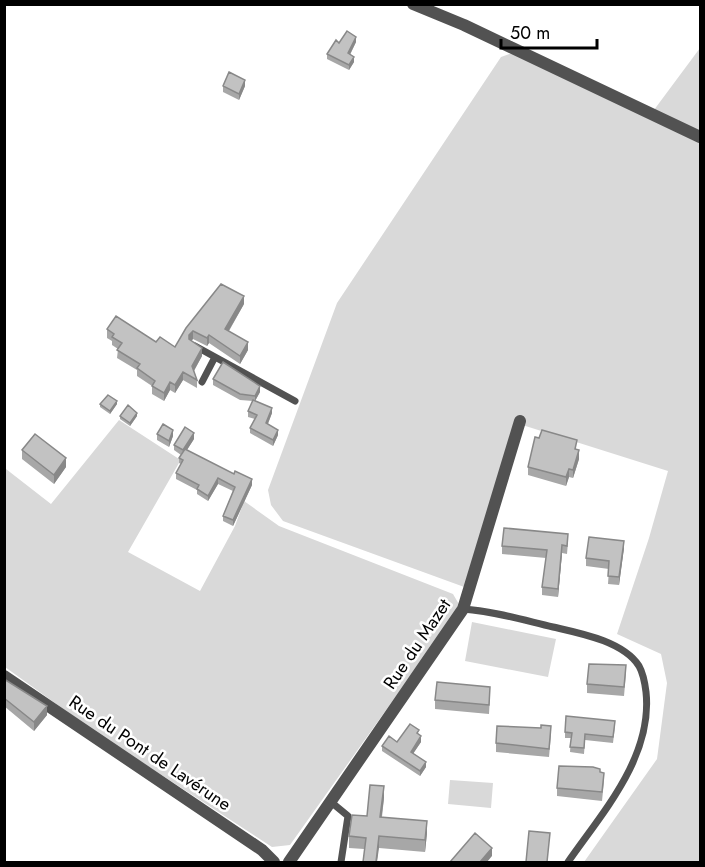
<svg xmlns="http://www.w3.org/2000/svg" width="705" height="867" font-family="Jost,sans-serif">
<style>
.green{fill:#d9d9d9}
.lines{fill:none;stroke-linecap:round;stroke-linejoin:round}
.service{stroke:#525252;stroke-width:7}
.minor{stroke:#525252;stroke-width:12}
.wall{fill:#a7a7a7}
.shaded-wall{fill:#888}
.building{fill:#c2c2c2;stroke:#888;stroke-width:1.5}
.labels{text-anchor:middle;stroke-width:5;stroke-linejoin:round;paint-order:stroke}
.street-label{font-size:18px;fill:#000;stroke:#fff}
</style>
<rect width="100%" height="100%" fill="#fff"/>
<path class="green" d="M700,48v89l-49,-23z
M512,53l188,87v722h-116l73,-103 10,-76 -6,-29 -44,-20 32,-96 19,-67 -152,-48 -49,165 -184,-67 -12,-16 -3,-15 69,-187 164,-246z
M119,420l60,39v4l-51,89 72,39 35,-65 9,-25 35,25 174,68 7,12 -170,239 -18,2 -181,-118 -86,-62v-196l1,-2 45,35z
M472,622l84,17 -8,38 -83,-16z
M450,780l43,3 -2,25 -43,-4z"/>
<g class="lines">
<path class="service" d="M195,346l100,55
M202,382l13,-25
M463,609c30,2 60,11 90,18 26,6 70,14 86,39 4,7 6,18 7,26 7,65 -44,121 -78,170
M331,802l17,14 -7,46"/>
<path class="minor" d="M413,4l51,21 236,112
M4,676l258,174 12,12
M289,862l174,-253 57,-188"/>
</g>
<path class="wall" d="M356,42l-6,13 4,7 -5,8 -22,-11v-5l12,-11z
M223,86h22l-6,14 -16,-8z
M244,304l-15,27 19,19 -8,14 -31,-21 -2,3 -14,-7 -2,2 11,15 -8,15 3,9v8l-14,-8 -8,13 -5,-3 -6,11 -12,-7v-8l-15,-10v-6l-20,-12 1,-9 -6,-4v-4l-5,-3v-9l68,18 11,-19z
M213,379l47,13 -5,9 17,12 -4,11 10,11 -5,11 -23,-13v-5l5,-9 -7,-2v-6l5,-10 -13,-1 -27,-15z
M100,404h17l-7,10 -10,-7z
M120,416h17l-7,10 -10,-7z
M157,434l16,2 -4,11 -12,-7z
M194,439l-7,11 65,35 -19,41 -10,-5v-5l10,-25 -15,-7 -10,17 -11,-7v-4l-21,-11v-6l5,-9 -2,-1v-5l2,-3 -7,-5v-5z
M22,450l44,17 -12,17 -32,-25z
M577,450l2,9 -6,19 -4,-1 -3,9 -38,-11v-8z
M568,542l-1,12 -5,-1 -4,44 -16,-2v-8l4,-29 -44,-4v-8z
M624,548l-5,37 -11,-1 1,-15 -23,-3v-8z
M626,673l-2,23 -37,-3v-9z
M4,679l43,36 -13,16 -30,-25z
M490,696l-1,18 -54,-5v-9z
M615,726l-2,17 -28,-3 -1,14 -14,-2 1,-14h-6v-6z
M419,735l2,7 -8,11 13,14 -6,9 -38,-25v-5z
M551,735l-2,22 -53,-5v-9z
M600,772l4,9 -2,20 -45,-5v-8z
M384,798l-2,19 45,16 -2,19 -46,-4 -15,1 -15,-1v-12z"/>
<path class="shaded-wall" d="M356,37v5l-8,16v-5z
M354,57v5l-5,8v-5z
M245,80v6l-6,14v-6z
M244,296v8l-19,33v-8z
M193,331v8l-4,4v-8z
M209,335v8l-2,3v-8z
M248,342v8l-8,14v-8z
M202,348v8l-10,18v-8z
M183,372v8l-8,13v-8z
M170,382v8l-6,11v-8z
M260,386v6l-5,9v-5z
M117,401v3l-7,10v-3z
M272,408v5l-6,15v-5z
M137,413v3l-7,10v-3z
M173,430v6l-4,11v-6z
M278,430v5l-5,11v-6z
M194,433v6l-11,17v-6z
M579,450v9l-6,19v-8z
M66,458v9l-12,17v-9z
M569,469v8l-3,9v-9z
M218,478v6l-10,17v-5z
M252,479v6l-19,41v-6z
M624,541v7l-5,37v-8z
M562,545v8l-4,44v-8z
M47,706v9l-13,16v-9z
M421,736v6l-10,15v-5z
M426,762v5l-6,9v-5z
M384,786v12l-4,30v-11z
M427,821v12l-2,19v-12z
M379,836v12l-2,14h-1z
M492,848v8l-5,6h-7z"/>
<path class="building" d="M347,31l9,6 -8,16 6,4 -5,8 -22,-11 9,-14 3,3z
M229,72l16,8 -6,14 -16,-8z
M221,284l23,12 -19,33 23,13 -8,14 -31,-21 -2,3 -14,-7 -4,4v4l13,9 -10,18 5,14 -14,-8 -8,13 -5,-3 -6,11 -12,-7 3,-5 -18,-13 3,-4 -23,-14 5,-7 -10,-6 2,-3 -7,-5 9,-13 40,26 4,-5 15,10 11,-19z
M223,362l37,24 -5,10 -15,-2 -27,-15z
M108,395l9,6 -7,10 -10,-7z
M253,400l19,8 -6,15 12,7 -5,10 -23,-12 7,-13 -9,-4z
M128,405l9,8 -7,10 -10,-7z
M163,424l10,6 -4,11 -12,-7z
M185,427l9,6 -11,17 -9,-5z
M542,430l35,10 -2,9 4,1 -6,20 -4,-1 -3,8 -38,-10 7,-30 4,1z
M35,434l31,24 -12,17 -32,-25z
M185,449l49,25 1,-3 17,8 -19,41 -10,-4 12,-29 -17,-9 -10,18 -11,-7 2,-4 -23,-12 7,-13 -4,-2z
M504,528l64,6 -1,12 -5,-1 -4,44 -16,-2 5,-37 -45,-4z
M589,537l35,4 -5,36 -11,-1 1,-15 -23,-3z
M589,664l37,1 -2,22 -37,-3z
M4,679l43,27 -13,16 -30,-24z
M437,682l53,5 -1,18 -54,-5z
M566,716l49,5 -2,16 -28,-3 -1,14 -14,-1 2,-14 -7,-1z
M410,724l9,6 -2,3 4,3 -10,16 15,10 -6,9 -38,-25 7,-10 8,6z
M541,725l10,1 -2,23 -53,-6 1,-17 44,2z
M559,766l34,1 7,2v3l4,1 -2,19 -45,-4z
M370,785l14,1 -4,31 47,4 -2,19 -46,-4 -3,26h-13l3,-24 -17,-2 3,-21 15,1z
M529,831l21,2 -3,29h-21z
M475,833l17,15 -12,14h-30z"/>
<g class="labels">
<g class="street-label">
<text transform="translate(417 644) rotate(-56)" y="6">Rue du Mazet</text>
<text transform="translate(150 753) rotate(34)" y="6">Rue du Pont de Lavérune</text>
</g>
</g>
<rect width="705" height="867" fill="none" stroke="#000000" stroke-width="12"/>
<path d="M501 39v9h96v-9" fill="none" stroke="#000000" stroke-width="3"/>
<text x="510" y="39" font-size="18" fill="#000000" stroke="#ffffff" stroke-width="4.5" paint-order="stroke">50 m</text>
</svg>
